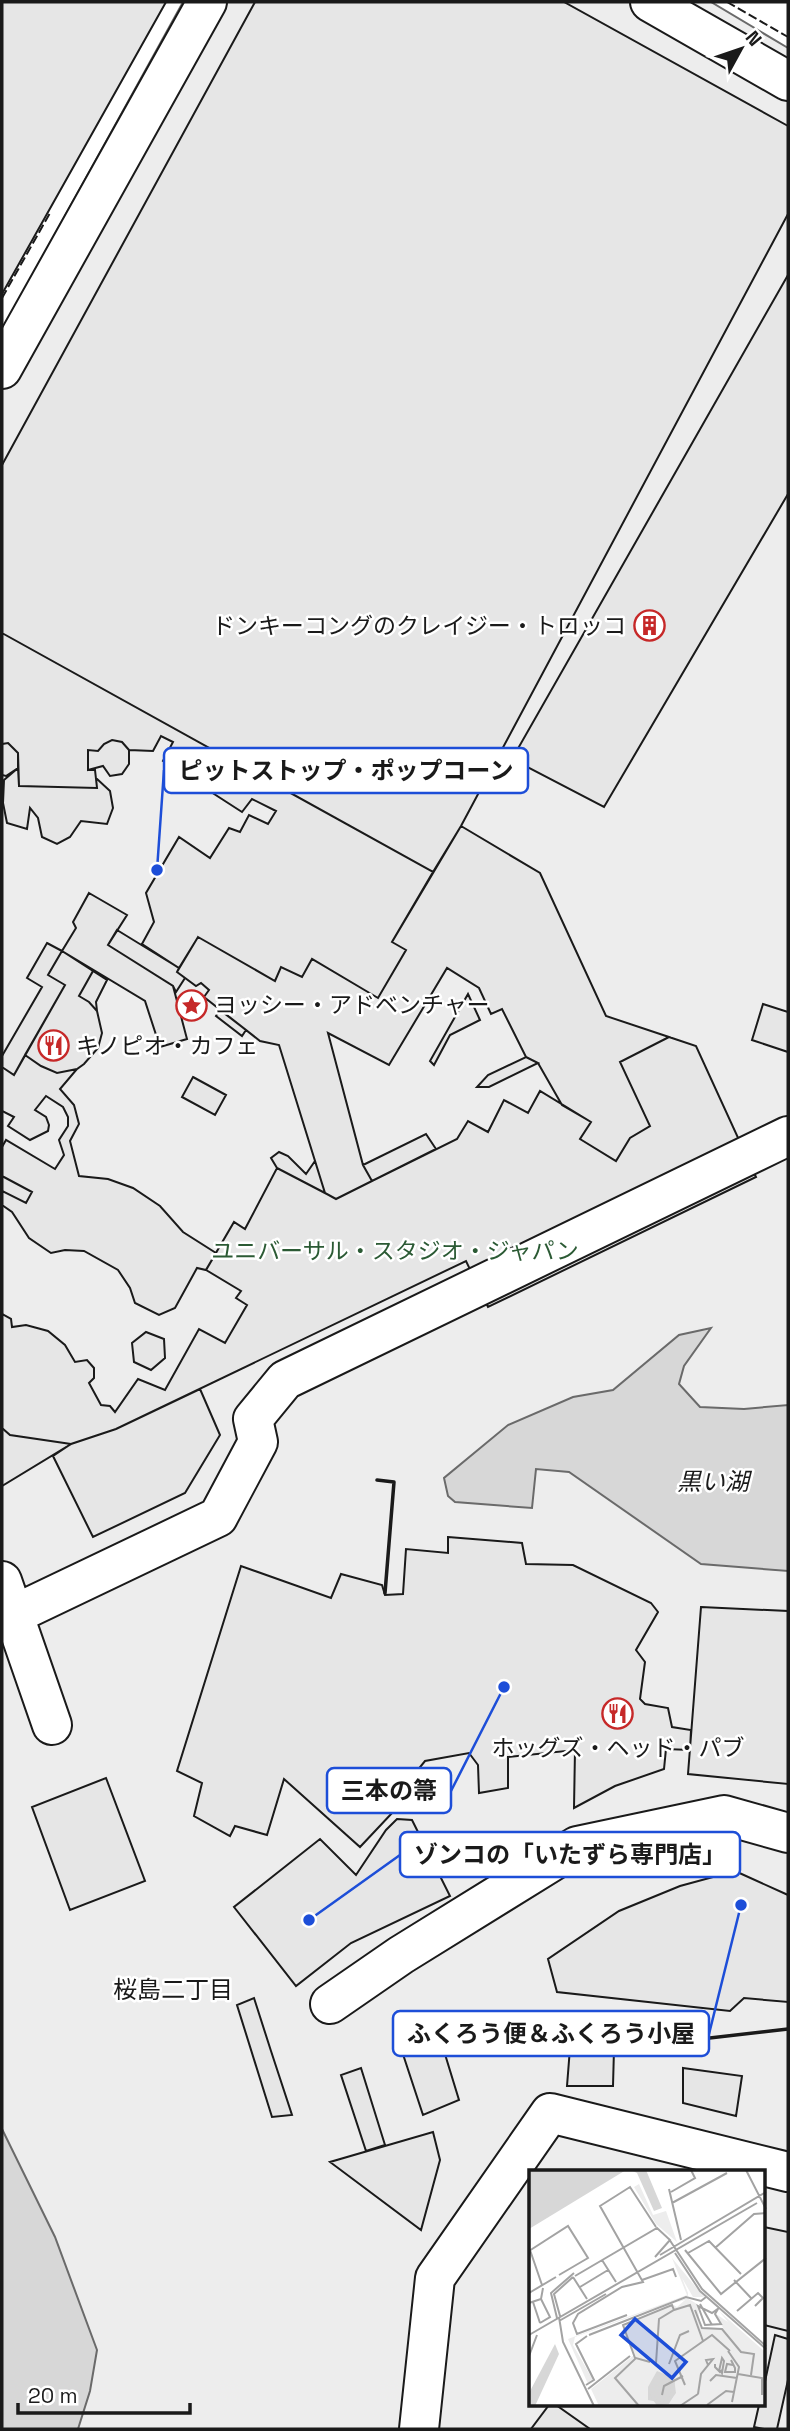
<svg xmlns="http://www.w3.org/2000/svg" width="790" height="2431" font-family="'Space Grotesk','Noto Sans JP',sans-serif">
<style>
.built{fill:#ededed;stroke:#6a6a6a;stroke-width:2;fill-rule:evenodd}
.water{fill:#d7d7d7;stroke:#6a6a6a;stroke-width:2}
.building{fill:#e6e6e6;stroke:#1a1a1a;stroke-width:2}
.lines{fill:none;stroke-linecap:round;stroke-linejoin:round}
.minor-casing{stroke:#1a1a1a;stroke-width:42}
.minor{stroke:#fff;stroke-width:38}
.fence{stroke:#1a1a1a;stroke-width:2;stroke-dasharray:9 3.5;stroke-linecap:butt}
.wall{stroke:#1a1a1a;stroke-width:3.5}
.labels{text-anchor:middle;stroke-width:5;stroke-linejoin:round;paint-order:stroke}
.poi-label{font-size:23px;fill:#1a1a1a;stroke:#fff;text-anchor:start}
.park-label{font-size:23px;fill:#2b5a34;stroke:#fff}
.water-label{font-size:24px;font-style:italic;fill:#1a1a1a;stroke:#fff}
.neighbourhood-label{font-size:24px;fill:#1a1a1a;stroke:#fff}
.inset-river{fill:none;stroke:#d7d7d7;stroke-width:3.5}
.inset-road{fill:none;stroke:#a3a3a3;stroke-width:2}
.view{fill:#1d4ed8;fill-opacity:0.15;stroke:#1d4ed8;stroke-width:3.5}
.inset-edge{fill:none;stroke:#1a1a1a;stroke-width:3.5}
.leader{fill:none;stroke:#1d4ed8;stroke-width:2.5}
.callout-dot{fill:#1d4ed8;stroke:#fff;stroke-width:2.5}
.callout{fill:#fff;stroke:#1d4ed8;stroke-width:2.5}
.callout-label{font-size:24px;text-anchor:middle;font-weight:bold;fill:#1a1a1a}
</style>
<rect width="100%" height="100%" fill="#fff"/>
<path class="built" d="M183,2h528l77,46v2381h-786v-2099zM531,2172h233v233h-233z"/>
<path class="water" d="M711,1328l-27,38 -5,18 21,23 44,2 44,-4v166l-87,-7 -132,-92 -33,-3 -4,39 -77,-6 -7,-6 -4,-18 64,-53 65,-28 40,-7 66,-55z
M2,2129l53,108 42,113 -7,41 -12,38h-76z"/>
<path class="building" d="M2,2h164l-164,292z
M255,2h309l224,124v88l-327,612 -28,46 -431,-239v-168z
M788,275v219l-184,313 -92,-48z
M2,633l431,239 -41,70 14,8 -28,48 -66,-39 -10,18 -21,-10 -6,14 -77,-44 -19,31 -37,-24 12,-22 -8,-29 33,-56 31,21 19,-30 11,4 9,-17 19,9 8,-13 -24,-12 -10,13 -79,-51 10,-19 -12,-6 -8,15 -24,-1 -7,-8 -10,-2 -8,4 -6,7 -10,-1v20h7l2,18 -78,-2 -1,-33 -10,-10 -6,1z
M112,740l10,2 7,8v14l-7,10 -12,2 -7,-10 -15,4v-20l10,1 6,-7z
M8,743l10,10v15l-12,8 -4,-1v-31z
M18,768l1,18 78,2 -1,-10 14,13 3,17 -6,16 -26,-3 -11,16 -13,7 -15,-7 -4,-19 -8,-10 -3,21 -20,-6 -4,-20 1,-23z
M461,826l79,47 66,143 63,21 -49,25 30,64 -20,12 -14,23 -36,-22 11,-17 -29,-17 -24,-42 -12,-6 -24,-48 -11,5 -12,-26 -32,-20 -58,97 -61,-32 35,132 9,16 -36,18 -11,-6 -46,-148 -19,-4 -56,-44 5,-7 -8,-7 -5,3 -19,-14 21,-35 77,44 6,-14 21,10 10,-18 66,39 28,-48 -14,-8z
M89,893l38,22 -19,30 65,41 14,53 -27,8 -15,-46 -83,-50 14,-23 -3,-6z
M117,930l62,38 -2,4 8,6 -9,14 -3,-6 -65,-41z
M47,943l15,8 -14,24 17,10 -51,90 -12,-8v-11l40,-69 -15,-9z
M62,951l31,20 -14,25 10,6 8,9 5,22 -4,15 -14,16 -7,5 -20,4 -16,-7 -16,-11 40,-70 -17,-10z
M93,971l14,9 -11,22 1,9 -8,-9 -10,-6z
M468,994l12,26 -30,15 -16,30 -4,-4z
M763,1004l25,8v40l-36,-12z
M220,1010l26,20 -4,6 -26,-20z
M669,1037l27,9 60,131 -268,130 -22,-46 -350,168 -45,15 -61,-9 -8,-7v-114l9,5 1,8 14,-2 22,6 17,14 10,17 12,-2 7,8v10l-5,5 12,22 9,1 5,6 23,-33 27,11 34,-61 26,14 22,-38 -11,-7 5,-7 -35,-21 28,-48 11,7 32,-61 59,31 121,-60 11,-18 20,11 16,-32 24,13 12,-22 51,31 -11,17 36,22 14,-23 20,-12 -30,-64z
M25,1055l16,11 16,7 20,-4 -17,20 14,16 5,19 -9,17 9,35 29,3 25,9 27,18 23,26 33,21 -10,17 -9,-2 -22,40 -16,7 -24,-12 -5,-15 -12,-18 -34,-19 -19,-1 -14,3 -22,-15 -17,-26 -10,-7v-58l4,-7 49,29 9,-14 -5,-15 9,-14v-9l-5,-10 -17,-11 -11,14 11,7 3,8 -1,6 -18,9 -22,-14 6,-9 -12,-6v-44l12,8z
M526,1057l12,6 -49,24h-12l11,-12z
M193,1077l33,18 -11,20 -33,-18z
M426,1134l10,15 -64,32 -9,-16z
M279,1152l9,4 18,18 9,-13 10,32 -48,-25 -6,-10z
M2,1176l30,16 -6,11 -24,-12z
M146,1332l18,7 1,19 -14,12 -17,-8 -2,-19z
M200,1389l20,46 -35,58 -92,44 -40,-81 18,-12 45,-15z
M2,1428l8,7 61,9 -69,42z
M448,1537l74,6 4,21 47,1 78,38 7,9 -22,38 9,12 -5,37 5,5 23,4 4,19 19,3 -1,20 -24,-1 -2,20 -49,17 -41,22 1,-58 -67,7v31l-29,5 -1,-28 -9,-12 -44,8 -21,26 6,7 -50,53 -76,-68 -17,56 -32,-9 -5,10 -36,-20 8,-33 -25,-12 64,-205 90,32 10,-24 41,11 3,10 18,-1 3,-45 42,4z
M701,1607l87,4v173l-100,-10z
M106,1778l39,103 -75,29 -38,-103z
M397,1819l15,1 38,76 -99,47 -55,43 -62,-79 86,-68 36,36 30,-45z
M735,1871l53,24v107l-44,-4 -14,13 -173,-19 -9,-33 71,-48 61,-25z
M254,1998l17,53 21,64 -20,2 -35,-112z
M433,2015l26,85 -36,15 -29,-88z
M570,2048l44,1 -1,37h-46z
M361,2068l24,77 -19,6 -25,-76z
M683,2068l59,8 -6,40 -53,-13z
M433,2132l7,28 -19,70 -91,-68z
M764,2227l24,5v99l-24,-6z
M775,2335l13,4v41l-11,49h-13l-10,-2 5,-22h5v-19z
M549,2405h7l34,24h-59z"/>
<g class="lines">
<defs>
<path id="minor" d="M650,2l138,79
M2,369l205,-367
M2,1581l50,144
M15,1614l203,-97 40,-75 -5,-23 32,-39 503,-244
M330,2004l71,-49 176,-109 147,-31 64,18
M419,2429l16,-151 115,-165 238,59"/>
</defs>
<use href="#minor" class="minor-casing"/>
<use href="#minor" class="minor"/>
<path class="fence" d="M727,2l61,35
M2,298l48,-85"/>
<path class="wall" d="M377,1480l17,2 -9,111
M614,2052v-3l174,-20"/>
</g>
<defs>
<symbol id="building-ring" viewBox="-11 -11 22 22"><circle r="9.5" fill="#fff" stroke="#c62828" stroke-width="1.5"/><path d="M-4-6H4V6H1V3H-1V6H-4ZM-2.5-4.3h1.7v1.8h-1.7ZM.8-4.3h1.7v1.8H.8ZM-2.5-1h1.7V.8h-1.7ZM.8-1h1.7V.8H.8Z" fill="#c62828"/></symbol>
<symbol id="sight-ring" viewBox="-11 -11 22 22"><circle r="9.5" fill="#fff" stroke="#c62828" stroke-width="1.5"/><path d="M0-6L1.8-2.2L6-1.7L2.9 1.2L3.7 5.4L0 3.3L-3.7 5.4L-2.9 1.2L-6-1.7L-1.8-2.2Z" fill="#c62828"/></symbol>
<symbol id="restaurant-ring" viewBox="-11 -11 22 22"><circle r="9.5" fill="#fff" stroke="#c62828" stroke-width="1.5"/><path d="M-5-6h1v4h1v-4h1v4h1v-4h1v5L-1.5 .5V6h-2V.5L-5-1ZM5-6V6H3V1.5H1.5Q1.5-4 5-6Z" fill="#c62828"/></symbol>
</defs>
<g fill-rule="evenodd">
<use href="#building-ring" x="632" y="608" width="35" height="35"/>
<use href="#sight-ring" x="174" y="988" width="35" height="35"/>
<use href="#restaurant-ring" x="36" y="1028" width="35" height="35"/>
<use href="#restaurant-ring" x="600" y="1696" width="35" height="35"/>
</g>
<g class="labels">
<g class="poi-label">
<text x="626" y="634" text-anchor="end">ドンキーコングのクレイジー・トロッコ</text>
<text x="214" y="1013">ヨッシー・アドベンチャー</text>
<text x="76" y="1054">キノピオ・カフェ</text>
<text x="618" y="1756" text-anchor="middle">ホッグズ・ヘッド・パブ</text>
</g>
<g class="park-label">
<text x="395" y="1259">ユニバーサル・スタジオ・ジャパン</text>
</g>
<g class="water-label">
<text x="713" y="1490">黒い湖</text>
</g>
<g class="neighbourhood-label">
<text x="173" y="1998">桜島二丁目</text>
</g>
</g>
<g transform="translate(529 2170)">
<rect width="236" height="236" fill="#fff"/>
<path d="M110,14l14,31 13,-4 11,31 -21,-18 -22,-37zM143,88l32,39h-11l-11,-19 6,15v3l-113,41 -2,8 20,35 -5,4 -20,-45 119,-44zM158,128l10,6 4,24h22l-7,-14 12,8 -9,-11 46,41v54h-166l-8,-17 43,-34 -12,-30 50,-21 5,3 8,-7 -11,3z" fill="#ededed"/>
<path d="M0,0h97l-97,59zM102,0h15l16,38 -8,3 -17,-38zM26,174l4,10 -24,52h-6v-13zM128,201l17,7 2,15 -8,11 -20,-4v-13z" fill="#d7d7d7"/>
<path class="inset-river" d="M132,207l12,3 -1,15 -4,7 -10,2 -6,-9z"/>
<path class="inset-road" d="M217,0l20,39M140,19l12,51M142,22l24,-14 -4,-8M143,33l55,-30M140,69l33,50 64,57M186,78l39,-34 12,-1M1,80l12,35M156,80l36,44 45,-36M0,81l39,-25 20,32 -29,17M146,83l25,38 66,58M159,83l21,-12 32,33M131,85l106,-63M73,90l14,22M46,106l82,-48 13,12 -15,17M44,107l14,22M113,110l31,-11 3,8M205,110l17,18M51,117l28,-17M0,123l27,-16M4,132l7,21M0,133l12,-4 2,-11M171,134l12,21M189,139l-3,5 6,10 -16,1 -7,-19 14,7 7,-5M166,140l7,18 20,1 19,23 13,2 -3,21M208,141l21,-18 5,5 -8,8M98,145l-50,19 -4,-11 5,-9 44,-27 21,-5 -43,-76 30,-19 26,40M31,146l-6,-22 19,-17M30,147l4,25 31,64M28,148l-6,-25 23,-20M30,151l47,-27M11,153l10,-6 -9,-18M0,165l228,-132M60,165l97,-38 15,4 5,-4M199,181l11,16 -7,35M0,186l8,-21M106,188l-12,-33 49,-20 2,5M202,190l4,8v4h-10l2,-8 6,1M127,193l3,-44 15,-9 16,-5 13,36M140,194l11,-29 9,-4M186,194v3l5,5 1,-1 1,2 2,-12 -2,-3 -3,13M209,204l24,4v17M181,211l6,-6 21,3M57,215l8,-5 -18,-36 11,-8M156,215l-10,-24 37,-26 18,16M59,219l42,-33M169,224l3,-20 12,-15 -7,1 2,5M133,225l2,-9 19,-10M178,235l19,-14 8,1M110,236l-24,-28 21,-20 14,4M151,236l18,-12"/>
<path class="view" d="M106,149l51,43 -14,16 -51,-43z"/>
<rect width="236" height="236" class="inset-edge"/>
</g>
<path class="leader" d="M157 870L164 770M504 1687L451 1791M309 1920L400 1855M741 1905L709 2034"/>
<g class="callout-dot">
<circle cx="157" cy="870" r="7"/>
<circle cx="504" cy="1687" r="7"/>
<circle cx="309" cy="1920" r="7"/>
<circle cx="741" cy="1905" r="7"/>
</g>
<g class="callout">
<rect x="164" y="748" width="364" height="45" rx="7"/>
<rect x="327" y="1768" width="124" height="45" rx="7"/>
<rect x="400" y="1832" width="340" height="45" rx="7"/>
<rect x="393" y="2011" width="316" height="45" rx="7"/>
</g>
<g class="callout-label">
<text x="346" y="779">ピットストップ・ポップコーン</text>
<text x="389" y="1799">三本の箒</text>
<text x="570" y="1863">ゾンコの「いたずら専門店」</text>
<text x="551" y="2042">ふくろう便＆ふくろう小屋</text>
</g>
<rect width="790" height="2431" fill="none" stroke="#1a1a1a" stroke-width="7"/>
<g transform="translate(741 49) rotate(50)" stroke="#ffffff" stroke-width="5" paint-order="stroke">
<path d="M0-5L12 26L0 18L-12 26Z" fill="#1a1a1a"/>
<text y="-10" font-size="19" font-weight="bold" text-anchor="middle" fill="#1a1a1a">N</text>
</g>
<path d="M18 2403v10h172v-10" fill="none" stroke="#1a1a1a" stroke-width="3.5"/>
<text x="28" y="2403" font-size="21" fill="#1a1a1a" stroke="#ffffff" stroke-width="5" paint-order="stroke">20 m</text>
</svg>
